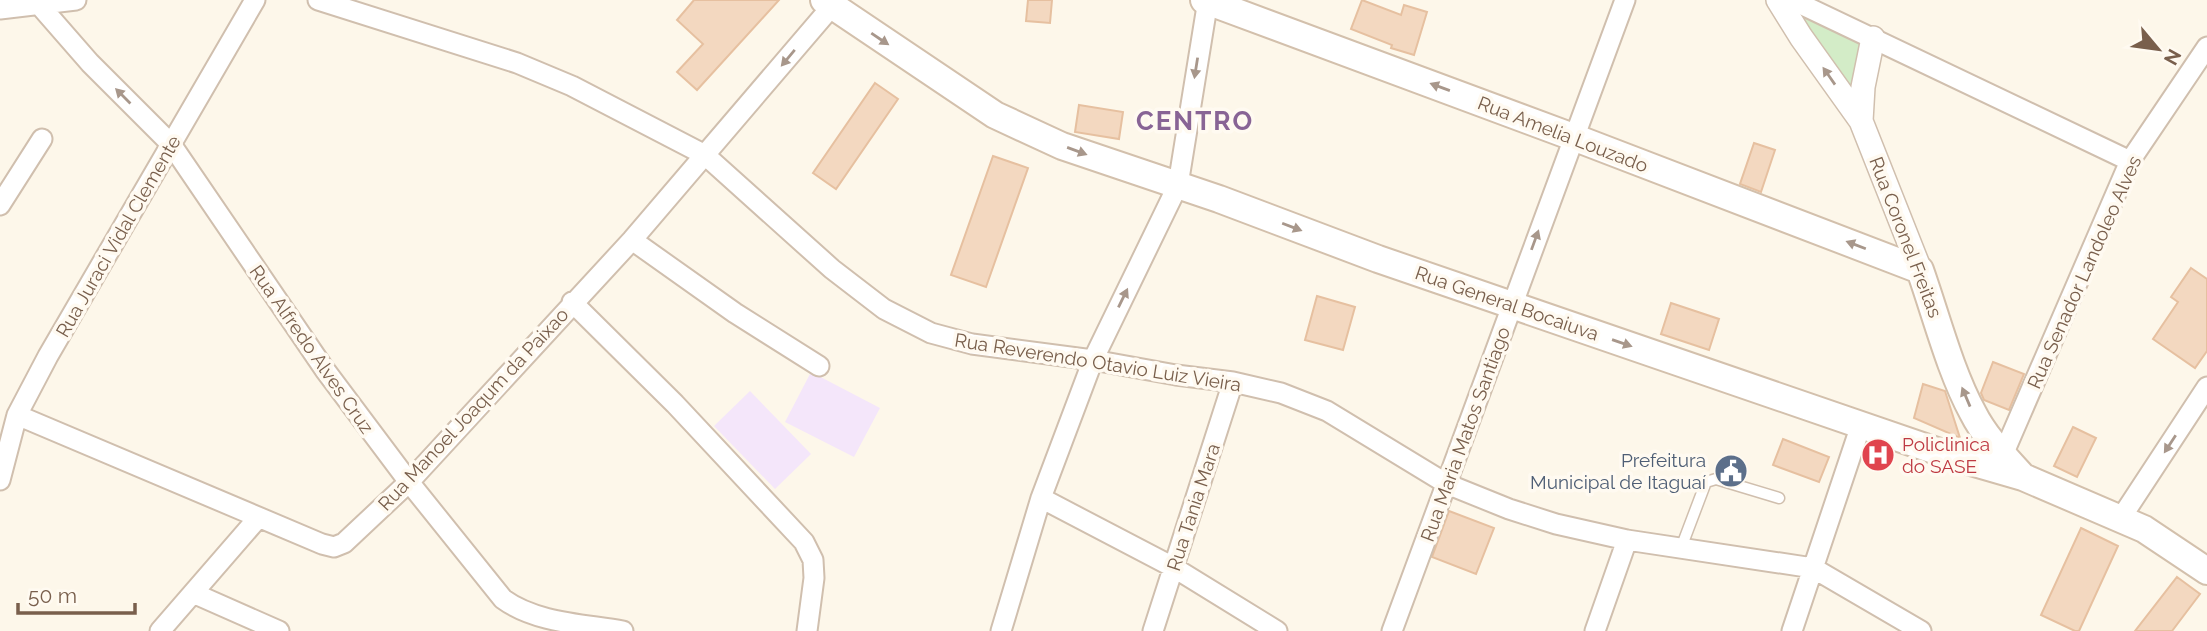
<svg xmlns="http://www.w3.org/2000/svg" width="2207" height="631" font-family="Raleway,sans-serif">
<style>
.education{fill:#f4e6fa}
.green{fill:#d3ecc7}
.building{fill:#f3d8c0;stroke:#e6c0a0;stroke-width:2}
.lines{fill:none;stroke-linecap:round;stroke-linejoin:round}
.service-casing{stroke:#d0bfae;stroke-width:13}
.minor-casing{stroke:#d0bfae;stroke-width:23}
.tertiary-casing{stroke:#d0bfae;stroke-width:26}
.secondary-casing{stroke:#d3c0ac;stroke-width:30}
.service{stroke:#fff;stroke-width:10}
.minor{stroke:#fff;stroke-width:19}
.tertiary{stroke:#fff;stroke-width:23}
.secondary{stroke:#fff;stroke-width:26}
.oneway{fill:#a8978b}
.labels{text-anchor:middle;stroke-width:7;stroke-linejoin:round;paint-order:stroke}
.street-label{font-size:19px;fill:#795f4c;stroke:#fffaf1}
.health-label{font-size:19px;fill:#be3a42;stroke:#fffaf1;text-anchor:start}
.service-label{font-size:19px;fill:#4e5e75;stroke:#fffaf1;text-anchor:end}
.district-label{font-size:26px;font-weight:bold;letter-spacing:2px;fill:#886495;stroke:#fffaf1}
</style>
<rect width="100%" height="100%" fill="#fdf7ea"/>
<path class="education" d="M811,372l69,36 -26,49 -69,-35z
M750,391l61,63 -36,35 -61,-63z"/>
<path class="green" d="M1796,8l67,31 -9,62z"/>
<path class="building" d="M694,0h85l-82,90 -20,-18 26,-28 -26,-24z
M1028,0h24l-2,23 -24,-2z
M1362,0l39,15 3,-10 23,7 -13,43 -23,-7 1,-3 -41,-16z
M875,83l23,16 -62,90 -23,-16z
M1079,105l44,7 -4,27 -44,-7z
M1754,143l21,7 -14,42 -21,-8z
M993,156l35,12 -42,119 -35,-12z
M2191,268l16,11v72l-12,17 -42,-29 25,-37 -7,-5z
M1317,296l38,11 -12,43 -38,-10z
M1671,303l48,16 -10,31 -48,-16z
M1993,362l31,12 -15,36 -25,-10 -3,-7z
M1923,384l22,7 15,47 -46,-20z
M2073,427l23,11 -19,39 -23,-11z
M1783,439l46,18 -10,25 -46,-17z
M1449,511l45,17 -18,46 -44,-17z
M2081,528l37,18 -39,85h-4l-34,-16z
M2177,577l23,17 -28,37h-37z"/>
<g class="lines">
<defs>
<path id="service" d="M1681,548l25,-66 10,-3 63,19"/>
<path id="minor" d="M35,0l55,63 81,81 154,226 84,112 94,117c33,24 80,25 120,32
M318,0l199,63 55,23 133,69 127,114 52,40 47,24 41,11 121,16 83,15 57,7 48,11 46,18 120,73 62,25 47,15 71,16 186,28 108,63
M1792,0l338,161
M0,9l76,-9
M0,205l42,-66
M632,240l103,73 84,53
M572,302l103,102 129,138 9,18 1,18 -7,53
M17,415l305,129 12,3 10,-4 65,-61 223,-242 200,-234
M1999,464l131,-303 77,-114
M0,480l17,-65 31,-59 207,-356
M1041,498l132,69 104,64
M2121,518l86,-131
M193,593l86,38
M160,631l98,-113
M1001,631l40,-133 52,-138 85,-175 30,-185
M1153,631l80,-249
M1392,631l233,-631
M1595,631l32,-91
M1792,631l69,-206"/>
<path id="tertiary" d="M1778,0l23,37 60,84 59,149
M1861,121l2,-34 10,-49"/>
<path id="secondary" d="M824,0l171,115 67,31 157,53 159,60 576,198 69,20 121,52 63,42
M1204,0l369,137 347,133c16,45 30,101 53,143 12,24 32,44 50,64"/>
</defs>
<use href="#service" class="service-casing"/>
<use href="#minor" class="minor-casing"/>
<use href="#tertiary" class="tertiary-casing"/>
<use href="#secondary" class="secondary-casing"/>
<use href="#service" class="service"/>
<use href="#minor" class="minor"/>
<use href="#tertiary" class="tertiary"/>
<use href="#secondary" class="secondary"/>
</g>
<defs><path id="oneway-solid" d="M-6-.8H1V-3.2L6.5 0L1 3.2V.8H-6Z" transform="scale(1.75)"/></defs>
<g class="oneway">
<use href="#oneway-solid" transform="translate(880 39) rotate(34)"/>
<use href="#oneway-solid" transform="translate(788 58) rotate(130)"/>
<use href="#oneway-solid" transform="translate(1196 68) rotate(99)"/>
<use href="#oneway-solid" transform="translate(1829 76) rotate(-125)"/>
<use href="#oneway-solid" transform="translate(1440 87) rotate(-160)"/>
<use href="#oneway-solid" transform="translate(123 96) rotate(-135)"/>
<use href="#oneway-solid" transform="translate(1077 151) rotate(20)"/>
<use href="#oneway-solid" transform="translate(1292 227) rotate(21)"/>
<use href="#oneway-solid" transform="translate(1535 240) rotate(-70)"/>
<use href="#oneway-solid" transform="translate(1856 245) rotate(-159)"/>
<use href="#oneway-solid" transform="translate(1123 298) rotate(-64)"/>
<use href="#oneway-solid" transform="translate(1622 343) rotate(19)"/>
<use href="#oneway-solid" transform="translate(1966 397) rotate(-113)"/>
<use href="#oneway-solid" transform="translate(2170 444) rotate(123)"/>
</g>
<defs>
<symbol id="hospital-disc" viewBox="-11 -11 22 22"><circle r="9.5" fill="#e0444e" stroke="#fffaf1"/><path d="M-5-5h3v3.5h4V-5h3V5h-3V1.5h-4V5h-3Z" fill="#fff"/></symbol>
<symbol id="civic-disc" viewBox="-11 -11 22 22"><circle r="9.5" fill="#5c6f8a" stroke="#fffaf1"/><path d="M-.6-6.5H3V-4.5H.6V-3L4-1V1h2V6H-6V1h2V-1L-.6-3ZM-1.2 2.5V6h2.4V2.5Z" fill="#fff"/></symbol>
</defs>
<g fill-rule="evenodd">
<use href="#hospital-disc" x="1859" y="436" width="38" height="38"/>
<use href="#civic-disc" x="1712" y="452" width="38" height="38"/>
</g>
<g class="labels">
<g class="street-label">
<text transform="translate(1563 134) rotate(21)" y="7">Rua Amelia Louzado</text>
<text transform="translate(118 236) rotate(-60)" y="7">Rua Juraci Vidal Clemente</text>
<text transform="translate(1906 237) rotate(69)" y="7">Rua Coronel Freitas</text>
<text transform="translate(2084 272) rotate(-66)" y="7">Rua Senador Landoleo Alves</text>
<text transform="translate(1507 303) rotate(19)" y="7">Rua General Bocaiuva</text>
<text transform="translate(312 349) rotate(55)" y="7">Rua Alfredo Alves Cruz</text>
<text transform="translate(1098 362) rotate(9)" y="7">Rua Reverendo Otavio Luiz Vieira</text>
<text transform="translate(473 409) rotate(-47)" y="7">Rua Manoel Joaqum da Paixao</text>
<text transform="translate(1465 434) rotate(-70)" y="7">Rua Maria Matos Santiago</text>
<text transform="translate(1193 507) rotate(-72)" y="7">Rua Tania Mara</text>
</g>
<g class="health-label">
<text x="1902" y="451">Policlinica<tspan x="1902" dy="22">do SASE</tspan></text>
</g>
<g class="service-label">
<text x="1706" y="467">Prefeitura<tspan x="1706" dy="22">Municipal de Itaguaí</tspan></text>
</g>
<g class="district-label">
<text x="1195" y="130">CENTRO</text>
</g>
</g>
<g transform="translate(2158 49) rotate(119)" stroke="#fffaf1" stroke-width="5" paint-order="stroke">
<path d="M0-5L12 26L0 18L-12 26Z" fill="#795f4c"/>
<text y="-10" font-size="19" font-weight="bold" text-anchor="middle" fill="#795f4c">N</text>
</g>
<path d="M18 603v10h117v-10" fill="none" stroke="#795f4c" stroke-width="3.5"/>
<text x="28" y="603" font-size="21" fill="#795f4c" stroke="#fffaf1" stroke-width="5" paint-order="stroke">50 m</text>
</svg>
